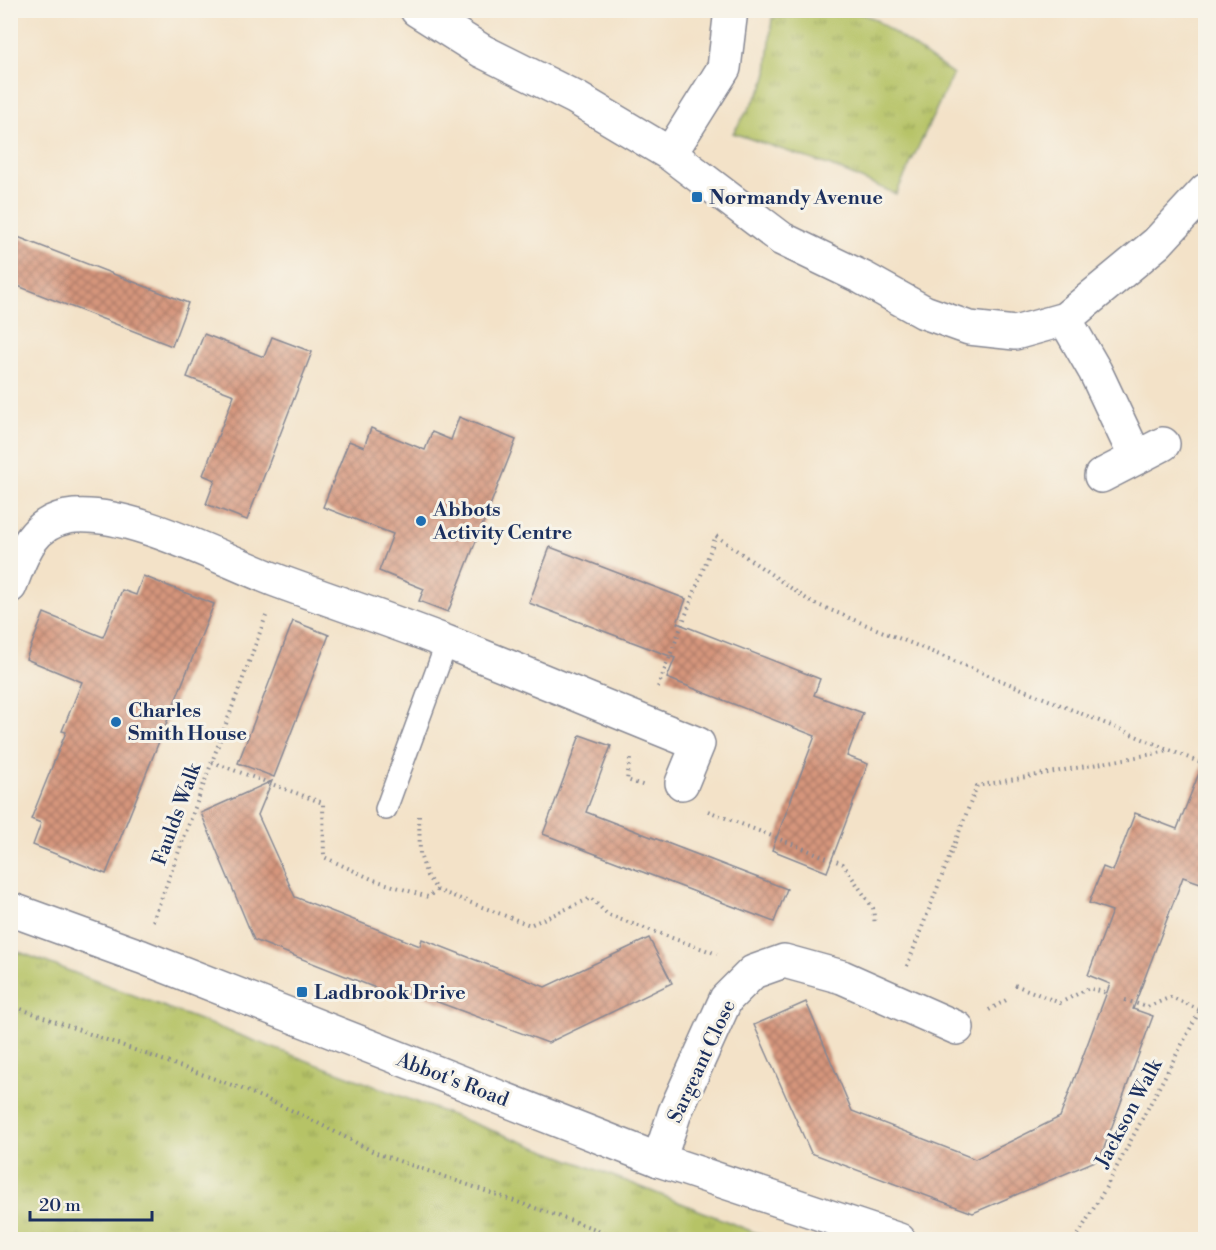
<svg xmlns="http://www.w3.org/2000/svg" width="1216" height="1250" font-family="'Libre Bodoni',serif">
<style>
.grass{fill:url(#grass-tufts);stroke:#687962;stroke-width:1.5}
.building{fill:url(#building-cross-hatch)}
.lines{fill:none;stroke-linecap:round;stroke-linejoin:round}
.service-casing{stroke:#878893;stroke-width:24}
.minor-casing{stroke:#878893;stroke-width:36}
.tertiary-casing{stroke:#878893;stroke-width:36}
.path{stroke:#878893;stroke-width:4;stroke-dasharray:1.5 4.5;stroke-linecap:butt}
.service{stroke:#fff;stroke-width:21}
.minor{stroke:#fff;stroke-width:33}
.tertiary{stroke:#fff;stroke-width:33}
.poi-dot{fill:#1f6fb2;stroke:#f7f3e8;stroke-width:2}
.labels{text-anchor:middle;stroke-width:6;stroke-linejoin:round;paint-order:stroke}
.poi-label{font-size:20px;font-weight:bold;fill:#1b2f5e;stroke:#f7f3e8;text-anchor:start}
.street-label{font-size:20px;fill:#1b2f5e;stroke:#f7f3e8}
</style>
<defs>
<pattern id="grass-tufts" width="24" height="20" patternUnits="userSpaceOnUse" patternTransform="scale(1.5)"><rect width="24" height="20" fill="#b6c366"/><path d="M3 7l-1-3M5 7V3M7 7l1-3M15 17l-1-3M17 17v-4M19 17l1-3" fill="none" stroke="#939f57"/></pattern>
<pattern id="building-cross-hatch" width="8" height="8" patternUnits="userSpaceOnUse" patternTransform="scale(1.5)"><rect width="8" height="8" fill="#d5957b"/><path d="M0 0l8 8M0 8l8-8" fill="none" stroke="#ac7a68"/></pattern>
</defs>
<rect width="100%" height="100%" fill="#f7f3e8"/>
<filter id="ink" filterUnits="userSpaceOnUse"><feTurbulence type="fractalNoise" baseFrequency=".0167" numOctaves="2"/><feDisplacementMap in="SourceGraphic" scale="12" xChannelSelector="R" yChannelSelector="G"/><feConvolveMatrix kernelMatrix="1 2 1 2 8 2 1 2 1" color-interpolation-filters="sRGB"/></filter>
<filter id="wash" filterUnits="userSpaceOnUse"><feTurbulence type="fractalNoise" baseFrequency=".008" numOctaves="4" result="noise"/><feDisplacementMap in="SourceGraphic" scale="24" xChannelSelector="R" yChannelSelector="G"/><feGaussianBlur stdDeviation="1.35" result="paint"/><feColorMatrix in="noise" values="0 0 0 0 0 0 0 0 0 0 0 0 0 0 0 0 0 1.4 0 .05"/><feComposite in="paint" operator="in"/></filter>
<g filter="url(#wash)">
<rect width="100%" height="100%" fill="#f3e2c8"/>
<path class="grass" d="M822,12h33l18,6 80,56 -57,120 -65,-28 -98,-33 30,-46 4,-14 5,-55z
M11,949l615,232 145,58h-760z"/>
<g id="blocks">
<path class="building" d="M10,234l178,69 -16,43 -162,-63z
M204,334l60,23 8,-20 40,15 -65,168 -41,-16 9,-24 -12,-5 31,-80 -47,-18z
M459,417l57,23 -68,172 -29,-11 5,-12 -45,-18 14,-37 -70,-27 26,-66 15,6 7,-19 54,22 7,-18 19,8z
M550,547l136,52 -9,24 143,56 -6,16 49,18 -16,43 21,8 -41,108 -55,-22 43,-114 -148,-58 8,-20 -146,-55z
M143,576l71,28 -108,270 -73,-29 8,-22 -10,-4 35,-87 -4,-1 20,-49 -56,-23 18,-46 59,24 19,-47 14,5z
M293,621l36,14 -55,142 -36,-14z
M580,735l31,11 -25,66 201,77 -13,33 -231,-88z
M1203,763h3v122l-23,-8 -50,132 20,7 -53,143 -127,54 -162,-60 -57,-128 52,-23 46,109 123,48 85,-42 50,-133 -22,-9 24,-64 -23,-8 14,-36 10,4 22,-58 42,16z
M272,781l-14,34 37,82 125,49 2,-7 123,48 104,-49 23,45 -124,60 -148,-55 -4,8 -142,-56 -53,-127z"/>
</g>
</g>
<g filter="url(#ink)">
<use href="#blocks" fill-opacity="0" stroke="#878893" stroke-width="1.5"/>
<g class="lines">
<defs>
<path id="service" d="M386,809l61,-167"/>
<path id="minor" d="M417,10l65,41 94,47 94,56 112,85 81,39 61,34 45,16 46,5 50,-14 92,-76 49,-53
M670,154l54,-86 7,-58
M1065,319l30,52 41,87 27,-14
M1101,476l35,-18
M10,586c12,-31 21,-62 57,-69 59,-10 155,43 211,64 57,21 115,40 171,62 84,33 166,68 249,101l-16,39
M659,1160l16,-48 51,-113 27,-27 31,-11 58,16 115,51"/>
<path id="tertiary" d="M10,909l132,48 517,203 240,80"/>
</defs>
<use href="#service" class="service-casing"/>
<use href="#minor" class="minor-casing"/>
<use href="#tertiary" class="tertiary-casing"/>
<path class="path" d="M10,492l9,7
M658,687l58,-151 95,66 395,163
M630,759l-3,21 18,6
M212,762l111,41 1,54 50,23 54,17 9,-7
M708,811l135,53 30,44 2,17
M419,816l1,38 7,22 10,14 93,35 61,-27 17,17 109,39
M153,921l113,-305
M907,966l70,-180 192,-35
M1015,985l45,18 29,-15 17,5
M1125,1000l22,7 24,-10 29,13
M10,1005l230,83 62,27 74,38 251,87
M989,1010l19,-11
M1075,1240l30,-51 101,-190"/>
<use href="#service" class="service"/>
<use href="#minor" class="minor"/>
<use href="#tertiary" class="tertiary"/>
</g>
</g>
<g class="poi-dot">
<rect x="691" y="191" width="12" height="12" rx="3"/>
<circle cx="421" cy="521" r="6"/>
<circle cx="116" cy="722" r="6"/>
<rect x="296" y="986" width="12" height="12" rx="3"/>
</g>
<g class="labels">
<g class="poi-label">
<text x="709" y="204">Normandy Avenue</text>
<text x="433" y="516">Abbots<tspan x="433" dy="23">Activity Centre</tspan></text>
<text x="128" y="717">Charles<tspan x="128" dy="23">Smith House</tspan></text>
<text x="314" y="999">Ladbrook Drive</text>
</g>
<g class="street-label">
<text transform="translate(176 814) rotate(-70)" y="7">Faulds Walk</text>
<text transform="translate(701 1061) rotate(-65)" y="7">Sargeant Close</text>
<text transform="translate(453 1079) rotate(21)" y="7">Abbot's Road</text>
<text transform="translate(1128 1113) rotate(-62)" y="7">Jackson Walk</text>
</g>
</g>
<rect width="1216" height="1250" fill="none" stroke="#f7f3e8" stroke-width="36"/>
<path d="M30 1211v9h122v-9" fill="none" stroke="#1b2f5e" stroke-width="3"/>
<text x="39" y="1211" font-size="18" fill="#1b2f5e" stroke="#f7f3e8" stroke-width="4.5" paint-order="stroke">20 m</text>
</svg>
